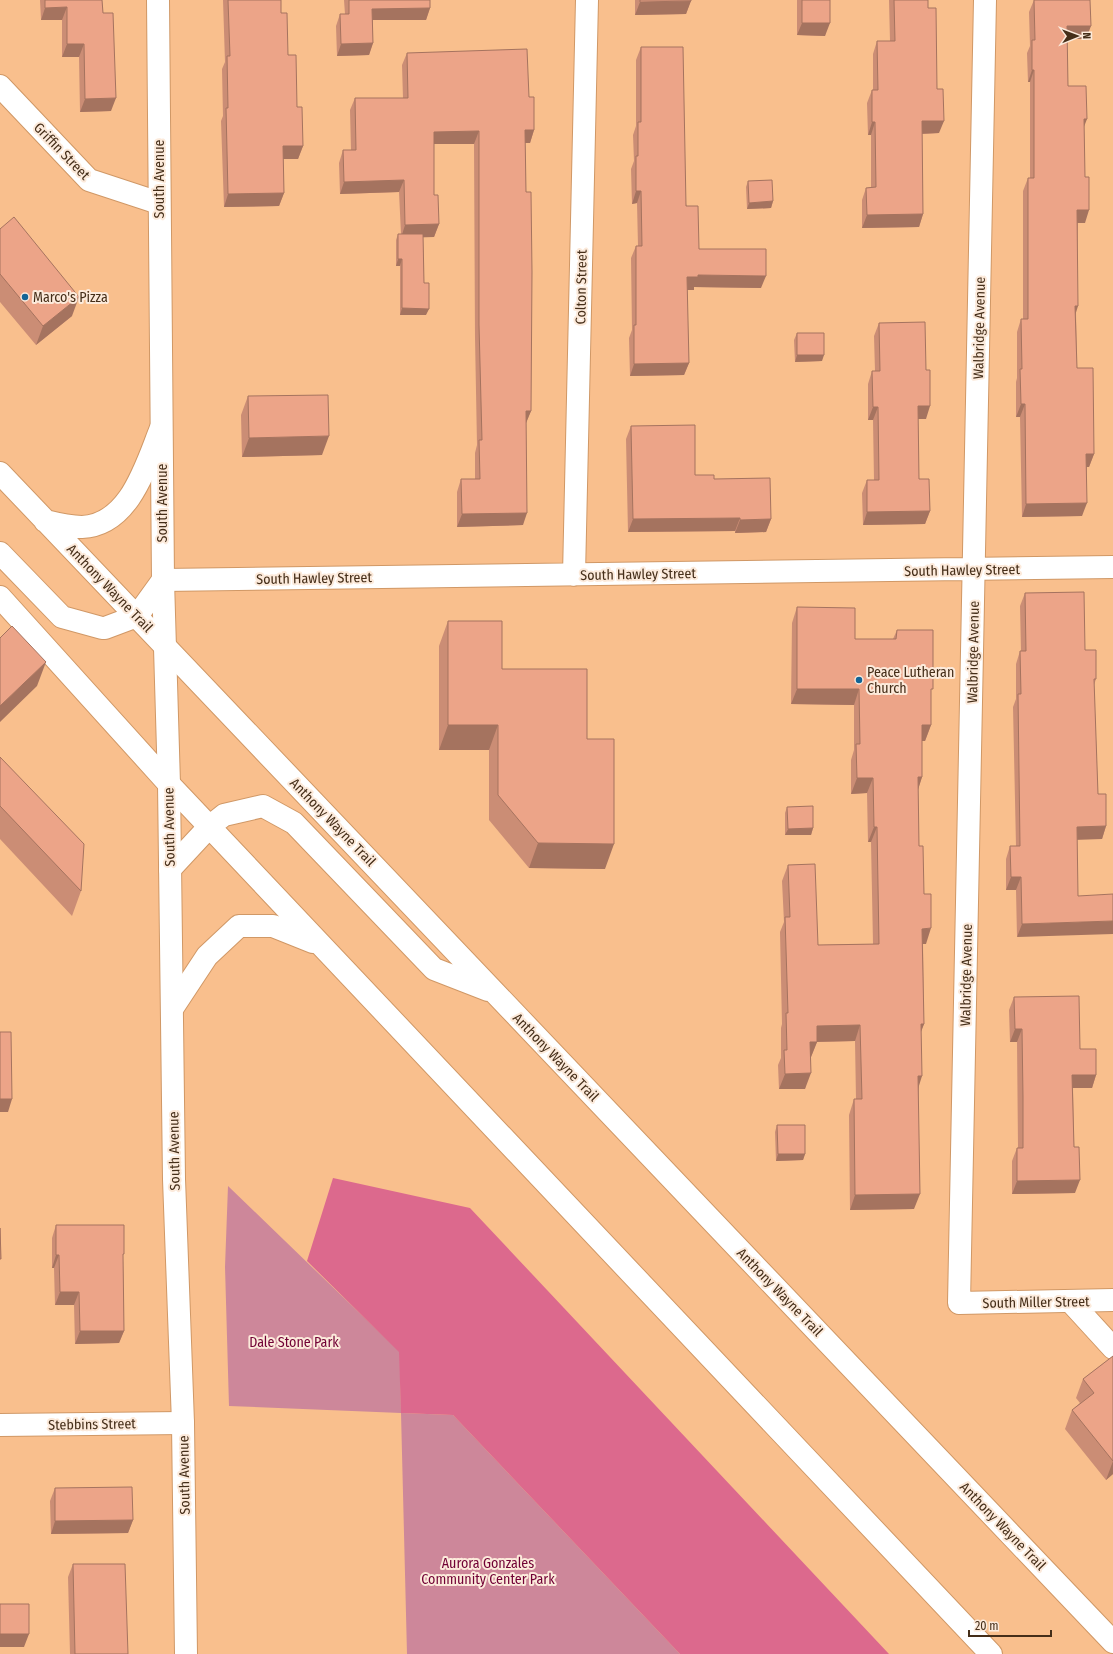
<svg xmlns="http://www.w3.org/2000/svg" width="1113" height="1654" font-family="'Fira Sans Condensed',sans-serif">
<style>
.green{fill:#cd879a}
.forest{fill:#dc698d}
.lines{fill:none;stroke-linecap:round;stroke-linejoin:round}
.minor-casing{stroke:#d09866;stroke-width:24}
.tertiary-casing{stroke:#d09866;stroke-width:24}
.trunk-casing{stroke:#d09866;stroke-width:24}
.minor{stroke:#fff;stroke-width:22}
.tertiary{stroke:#fff;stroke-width:22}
.trunk{stroke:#fff;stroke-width:22}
.wall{fill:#cb8d75}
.shaded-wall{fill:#a5735f}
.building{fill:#eca488;stroke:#a5735f}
.poi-dot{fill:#126496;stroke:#fceadb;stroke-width:1.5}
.labels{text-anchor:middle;stroke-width:4;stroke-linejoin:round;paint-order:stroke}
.street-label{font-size:14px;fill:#452e19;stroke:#fceadb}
.poi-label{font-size:14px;fill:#452e19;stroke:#fceadb;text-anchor:start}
.park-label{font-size:14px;fill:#710135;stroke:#fceadb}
</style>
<rect width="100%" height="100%" fill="#f9bf8d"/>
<path class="green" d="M228,1186l172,166 1,61 52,2 227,239h-273l-6,-241 -172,-7 -4,-139z"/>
<path class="forest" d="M333,1178l137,30 419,446h-209l-227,-239 -52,-2 -2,-61 -92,-91z"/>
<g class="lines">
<defs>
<path id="minor" d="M985,0l-26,1303 154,-3
M0,86l89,94 70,23
M574,575l13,-575
M163,580l950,-13
M1070,1301l43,47
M0,1425l183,-2"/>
<path id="tertiary" d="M158,0l5,580 6,204 5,395 9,244 3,231"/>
<path id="trunk" d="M0,473l1113,1169
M45,521c12,3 24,6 37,6 48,-2 64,-62 79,-99
M0,553l62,64 40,11h3l32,-12 26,-36
M0,597l169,187 822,870
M170,869l39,-42 15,-12 39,-9 31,17 140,146 54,21
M172,1009l35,-53 32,-30h34l40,16"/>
</defs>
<use href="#minor" class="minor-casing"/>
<use href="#tertiary" class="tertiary-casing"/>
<use href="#trunk" class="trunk-casing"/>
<use href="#minor" class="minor"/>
<use href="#tertiary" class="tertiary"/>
<use href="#trunk" class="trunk"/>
</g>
<path class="wall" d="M40,0h62l1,13 8,98 -31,1 -1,-55h-17v-37h-21z
M223,0h58v13l7,42 15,91 -5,13h-15l1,34 -5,13 -55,1 -3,-86 2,-5 -1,-47 3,-7z
M344,0h86v8l-4,12h-53v23l-4,12 -32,1 -1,-30 4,-12h5z
M635,0h56l-5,14 -51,1z
M797,0h33l-5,36 -28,-1z
M889,0h39v8l9,81 2,44 -17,1 1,80 -4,13 -57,1v-28l4,-12 5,-1v-52h-3l-1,-32 5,-13h1v-36l4,-13h13z
M1034,0l52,39h-19l1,47 16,40 1,97h-7l-2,90 1,55 17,86 -5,13h-2l-5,49 -60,1 -2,-100h-4v-35l1,-4v-46l4,-13h2v-128l5,-13h2v-96h-2l-1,-29 3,-7 -1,-34z
M641,47l58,202 62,39 -67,-1v3h-7l2,73 -5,12 -54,1 -1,-38 3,-8 -1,-72 5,-12h2l-1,-43 -5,1 -1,-35 3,-8 -1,-26 3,-9v-66z
M407,53l122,44 5,33 -4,13h-5l6,268 -5,12 -3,102 -66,2v-35l4,-13h14v-26l2,-8 -2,-108 -1,-193h-40v51l5,29 -5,13h-11l1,46 2,32h-26v-49h-4v-26l2,-6h3l-2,-42 -59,2 -1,-31 4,-13h8l-1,-40 5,-12h48l-1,-33z
M748,181l25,20 -2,7 -24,1 -1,-22z
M0,229l72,87 -36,29 -36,-43z
M879,323l47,96h-8l1,60 11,32 -5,13 -62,1 -1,-32 5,-13h7l-1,-60h-5v-36l4,-13h3l-1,-35z
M797,333l25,28 -27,1 -1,-22z
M248,396l74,59 -80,2 -1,-42z
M631,426l64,49 19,4 57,40 -5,13 -31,1v-2l-107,1 -2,-93z
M1025,593l60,57 11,29 -2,6 4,109 8,32 -4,13h-25l-60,98 -1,-47h-10v-31l4,-13h6l-3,-139 3,-8v-35l4,-13h1l-1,-45z
M797,607l58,32h38l4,-9 34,65v30l-6,16h-3v36l-4,12 1,57 5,48 2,50h-3l1,80 -3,7 -2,55 -5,123 -64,1 -1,-95 5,-16h2l-1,-58 -38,1 -6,15 -6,32h-26l-1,-24 3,-7v-30l1,-4 -2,-92 4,-10 -2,-41 6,-16 30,80 55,-1 -2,-102h-3l-1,-49 -16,1v-34l3,-10v-45l-63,-1 1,-81z
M448,621l54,48 85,70 18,130 -76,-1 -40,-48v-70h-50v-104z
M0,757l81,134 -9,25 -72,-77z
M787,807l26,21 -2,7h-26v-22z
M1014,997l66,52 16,26 -4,13h-19l2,105 -63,1v-33l5,-13h1l-1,-106h-7l-1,-32z
M777,1125l28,29 -2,6 -27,1 -1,-29z
M56,1225l67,34 1,72 -5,12 -44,1 -1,-39h-19l-1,-37h-2v-30z
M1113,1356v118l-7,6 -41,-51 7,-19 8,-7 -4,-5 7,-19z
M55,1488l78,32 -5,13 -77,1 -1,-33z
M73,1564l55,90h-58l-2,-77z"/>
<path class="shaded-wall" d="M691,1l-5,13 -51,1 5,-13z
M67,7l-5,13h-21l4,-12z
M430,8l-4,12h-58l4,-11z
M802,23h28l-5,13 -28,-1z
M1067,26h24l-5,13h-24z
M373,43l-4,12 -32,1 4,-12z
M67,44h17l-5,13h-17z
M1032,70h2l-4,12h-2z
M116,98l-5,13 -31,1 5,-13z
M1084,119h3l-5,13z
M922,121h22l-5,12 -22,1z
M872,122h3l-4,13h-3z
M525,130h9l-4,13h-9z
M479,131l-5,13h-44l4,-12z
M283,146h20l-5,13h-20z
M404,180l-5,12 -59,2 4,-12z
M636,191h5l-4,12 -5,1z
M284,193l-5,13 -55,1 4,-13z
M773,201l-2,7 -24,1 2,-6z
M1077,210h12l-4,13h-12z
M923,214l-4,13 -57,1 5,-13z
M439,224l-5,13 -33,1 4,-13z
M398,259h4l-2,7h-4z
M698,275l68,1 -5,12 -67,-1v3h-11l4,-13z
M79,297l-7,19 -36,29 7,-19z
M1075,306h3l-4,13z
M402,308l27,1 -3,6h-26z
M797,355h27l-2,6 -27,1z
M689,363l-5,12 -54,1 4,-12z
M1021,404h4l-5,13h-4z
M918,406h12l-4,13h-13z
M873,407h5l-5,13h-5z
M526,411h5l-5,12z
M329,436l-7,19 -80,2 7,-19z
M1086,454h8l-5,13h-7z
M1087,503l-5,13 -60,1 4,-13z
M930,511l-5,13 -62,1 4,-13z
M527,513l-4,12 -66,2 5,-13z
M740,518l-5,13 -107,1 5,-13z
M771,519l-5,13 -31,1 5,-13z
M46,662l-9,24 -37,36v-16z
M797,689h62l-5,16 -63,-1z
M448,725h50l-9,25h-50z
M922,725h9l-6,16h-9z
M918,777h4l-5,16z
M857,778h16l-6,15 -16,1z
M1106,826l-4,13 -29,1 4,-13z
M874,827h3l-6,15h-3z
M813,828l-2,7h-26l3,-6z
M538,843l76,1 -9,25 -76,-1z
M1011,877h10l-5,13h-10z
M1113,921v13l-96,3 5,-13z
M931,928l-5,16h-9l5,-15z
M921,1024h3l-6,16z
M860,1025l-5,16 -44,1 6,-16z
M1015,1029h7l-5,13h-7z
M810,1042h7l-6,15 -6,1z
M811,1073l-6,16h-26l6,-15z
M1072,1075h24l-4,13h-24z
M918,1076h4l-5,16z
M0,1099h12l-4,13h-8z
M778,1154h27l-2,6 -27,1z
M1080,1180l-5,13 -63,1 5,-13z
M920,1194l-6,15 -64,1 5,-15z
M56,1255h3l-5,13h-2z
M60,1292h19l-5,13h-19z
M80,1331h44l-5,12 -44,1z
M1113,1461v13l-7,6z
M133,1520l-5,13 -77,1 4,-13z
M0,1634h29l-5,13h-24z"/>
<path class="building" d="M45,0h57l1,13h10l3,85 -31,1 -1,-55h-17v-37l-22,1z
M228,0h53v13h6l1,42h8l1,52h5l1,39h-20l1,47 -56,1 -2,-86h2l-1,-52h3z
M349,0h81v8l-58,1 1,34 -32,1 -1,-30h9z
M640,0h51v1l-51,1z
M802,0h28v23h-28z
M894,0h34v8h8l1,81h6l1,32h-22l1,93 -56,1 -1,-27 10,-1 -1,-65h-3v-32h6l-1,-49h18z
M1034,0h56l1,26h-24l1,60h18l1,33h-3l1,58h4v33h-12l1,96h-3l2,62h16l1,86h-8l1,49 -61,1 -1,-100h-4l-1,-35h2l-1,-50h7v-141h6v-108h-2v-30h3z
M641,47h42l3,159h12l1,43h67v27l-68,-1v2h-11l2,86 -55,1v-39h2v-79h6l-1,-55h-5v-35h2v-34h3z
M527,49l2,48h5v33h-9l1,62h5l1,80 -1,139h-5l1,102 -65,1 -1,-35h19l-1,-39h3l-3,-115v-194l-45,1v63h4l1,29 -34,1 -1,-45 -60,2 -1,-32h13l-1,-52h53l-1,-45z
M772,180l1,21 -24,2 -1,-22z
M14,217l65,80 -36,29 -43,-52v-45z
M398,234h25l1,49h5v26l-27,-1v-49h-4z
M925,322l1,48h4v36h-12l1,73h10l1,32 -63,1v-32h12l-1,-73h-5l-1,-36h8l-1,-48z
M797,333h27v22h-27z
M328,395l1,41 -80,2 -1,-42z
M695,425v50h19v4l56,-1 1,41 -31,1v-2l-107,1 -2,-93z
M1084,592l1,58h11v29h-2l4,115h8v32l-29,1 1,69 35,-2v27l-91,3 -1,-47h-10l-1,-31h10l-2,-152h3l-1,-43h6l-1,-58z
M797,607l58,1v31h41l1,-9h36v59h-2v36h-9v52h-4l1,69h4l1,48h7v34l-9,1 2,95h-3l1,52h-4l2,118 -65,1 -1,-96h8l-2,-74 -43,1v16h-7l1,31 -26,1 -1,-24h3l-1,-37h2l-3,-96h5l-2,-52 27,-1 3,81 61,-1 -2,-117h-3l-1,-49h-16l-1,-34h4l-1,-55h-62z
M448,621h54v48h85v70h27v105l-76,-1 -40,-48v-70h-50z
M12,626l34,36 -46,44v-68z
M0,757l84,87 -3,47 -81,-85z
M813,806v22l-25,1 -1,-22z
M1079,996l1,53h16v26h-24l2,72h5l1,33 -63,1v-33h6v-51l-1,-68h-7l-1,-32z
M0,1032h11l1,67h-12z
M777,1125h28v29h-27z
M56,1225h68v29h-1l1,77h-44l-1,-39h-19l-1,-37h-3z
M0,1228l1,31h-1z
M1113,1356v105l-41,-51 22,-17 -11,-14z
M132,1487l1,33 -78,1v-33z
M73,1564h52l3,90h-53z
M0,1604h29v30h-29z"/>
<g class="poi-dot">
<circle cx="25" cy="297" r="4"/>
<circle cx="859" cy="680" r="4"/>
</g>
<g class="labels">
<g class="street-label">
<text transform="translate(62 151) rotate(46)" y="5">Griffin Street</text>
<text transform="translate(159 179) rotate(-90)" y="5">South Avenue</text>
<text transform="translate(581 287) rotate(-89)" y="5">Colton Street</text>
<text transform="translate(979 328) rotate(-89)" y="5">Walbridge Avenue</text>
<text transform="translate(162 503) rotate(-90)" y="5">South Avenue</text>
<text transform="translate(962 570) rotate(-1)" y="5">South Hawley Street</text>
<text transform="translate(638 574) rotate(-1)" y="5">South Hawley Street</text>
<text transform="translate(314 578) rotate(-1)" y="5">South Hawley Street</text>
<text transform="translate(110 588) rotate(46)" y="5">Anthony Wayne Trail</text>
<text transform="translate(973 652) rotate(-89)" y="5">Walbridge Avenue</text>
<text transform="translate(333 822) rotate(46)" y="5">Anthony Wayne Trail</text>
<text transform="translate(169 827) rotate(-91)" y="5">South Avenue</text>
<text transform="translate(966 975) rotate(-89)" y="5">Walbridge Avenue</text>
<text transform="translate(556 1057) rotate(46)" y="5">Anthony Wayne Trail</text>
<text transform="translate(174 1151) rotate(-91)" y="5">South Avenue</text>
<text transform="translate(780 1292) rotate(46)" y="5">Anthony Wayne Trail</text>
<text transform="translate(1036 1302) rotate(-1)" y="5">South Miller Street</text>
<text transform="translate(92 1424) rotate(-1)" y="5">Stebbins Street</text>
<text transform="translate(184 1475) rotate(-91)" y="5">South Avenue</text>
<text transform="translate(1003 1526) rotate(46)" y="5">Anthony Wayne Trail</text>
</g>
<g class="poi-label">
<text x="33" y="302">Marco's Pizza</text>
<text x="867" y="677">Peace Lutheran<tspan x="867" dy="16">Church</tspan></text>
</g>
<g class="park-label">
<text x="294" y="1347">Dale Stone Park</text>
<text x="488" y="1568">Aurora Gonzales<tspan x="488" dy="16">Community Center Park</tspan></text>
</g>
</g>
<g transform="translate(1077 36) rotate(89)" stroke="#fceadb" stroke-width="3" paint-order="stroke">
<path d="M0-3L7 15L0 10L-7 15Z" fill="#452e19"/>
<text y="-6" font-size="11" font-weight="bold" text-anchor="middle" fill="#452e19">N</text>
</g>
<path d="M969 1630v6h82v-6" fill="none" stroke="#452e19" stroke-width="2"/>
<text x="975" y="1630" font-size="12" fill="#452e19" stroke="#fceadb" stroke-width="3" paint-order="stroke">20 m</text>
</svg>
